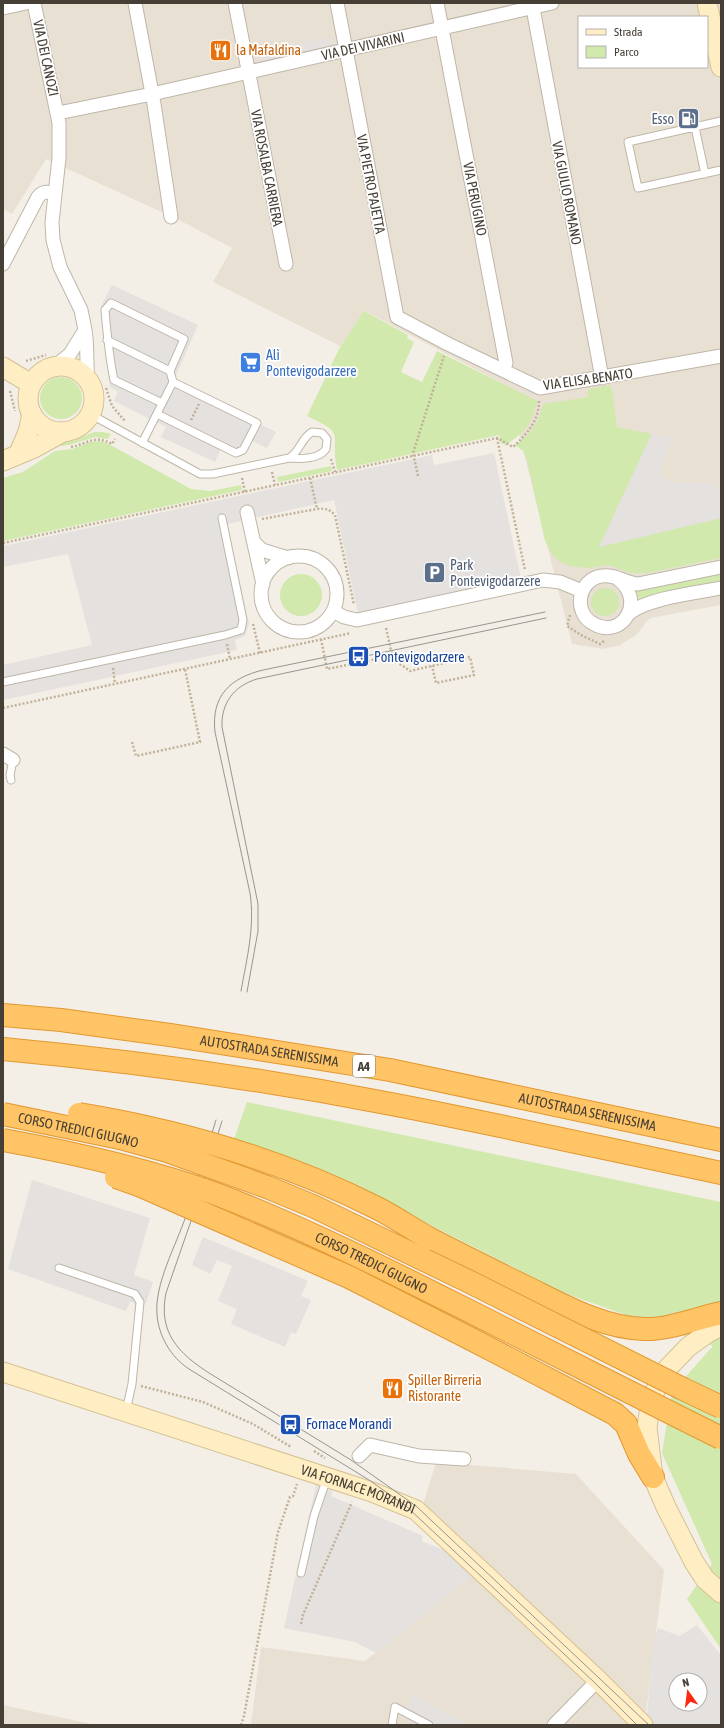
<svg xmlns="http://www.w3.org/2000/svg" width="724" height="1728" font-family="'Asap Condensed',sans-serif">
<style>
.residential{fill:#e8e0d3;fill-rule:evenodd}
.green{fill:#d1e9ad}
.parking{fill:#e4e1de;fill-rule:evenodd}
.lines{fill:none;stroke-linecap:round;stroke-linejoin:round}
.lane-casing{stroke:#bfb6a8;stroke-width:9}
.street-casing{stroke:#bfb6a8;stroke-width:15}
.secondary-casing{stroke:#d5c194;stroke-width:21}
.highway-casing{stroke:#e39830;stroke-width:24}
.path{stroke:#c1b198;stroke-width:2.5;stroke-dasharray:2 2;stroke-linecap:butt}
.lane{stroke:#fff;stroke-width:7}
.street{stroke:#fff;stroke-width:13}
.secondary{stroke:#ffeec4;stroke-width:19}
.highway{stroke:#ffc465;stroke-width:22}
.tram{stroke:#959595;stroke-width:1}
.highway-bridge-casing{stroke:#e39830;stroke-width:24;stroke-linecap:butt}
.highway-bridge{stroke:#ffc465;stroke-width:22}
.labels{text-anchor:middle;stroke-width:3.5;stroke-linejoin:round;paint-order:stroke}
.shield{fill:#fff;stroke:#7e7972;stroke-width:1}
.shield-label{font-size:13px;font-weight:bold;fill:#463f35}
.street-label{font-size:14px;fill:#463f35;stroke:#fff}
.food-label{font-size:14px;fill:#c56008;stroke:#fff;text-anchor:start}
.service-label{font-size:14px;fill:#4e5e75;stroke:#fff;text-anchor:end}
.shop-label{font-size:14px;fill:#366cbe;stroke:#fff;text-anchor:start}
.transit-label{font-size:14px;fill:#164399;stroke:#fff;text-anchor:start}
</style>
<rect width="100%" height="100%" fill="#f3efe6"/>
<path class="residential" d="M3,3h718v602l-71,13 -14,17 -16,10 -17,4 -31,-5 -65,-258 -142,-75 -23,36 -129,-65 19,-34 -53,-28 -133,-61 -34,55 -9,-5zM579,17h128v50h-128z
M436,1462l140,12 88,96 -18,142 12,13h-407l10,-78 104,14 122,-97 -64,-59z
M3,1705l93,20h-93z"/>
<path class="green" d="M364,311l44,24 -1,3 7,4 -13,30 21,10 15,-31 100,50c-6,25 -10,29 -31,44l-5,-2 -2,-8 -162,35c-8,-36 12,-35 -30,-54l32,-67z
M40 398a21 21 0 1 1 42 0a21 21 0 1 1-42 0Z
M611,385l6,42 35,7 -53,113 122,-29v40l-74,15h-16l-23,-8 -20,3 -18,-2 -9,-4 -8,-6 -8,-15 -18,-81 -4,-9 -8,-6c18,-12 22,-20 28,-41l45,-7v-8z
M94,432h9l8,2 -3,5 -13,-2 -26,8 -16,2 1,-4 19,-2z
M99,441l6,1 86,47 20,2 30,-6 1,5 -239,51v-63l20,-6 32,-21 17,-2 18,-7z
M331,466l1,5 -54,11 -1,-5z
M721,570v14l-82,17 -3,-13z
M280 595a21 21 0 1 1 42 0a21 21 0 1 1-42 0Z
M591 602a14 14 0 1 1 28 0a14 14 0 1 1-28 0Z
M247,1102l474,100v447l-34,-50 25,-35 -50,-111 10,-61 41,-46 -149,-53 -205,-104 -125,-50z"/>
<path class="parking" d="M330,37l2,9 -73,16 -2,-9z
M112,285l86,40 -25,57 103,50 -9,16 -18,-9 -13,14 -14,-7 -7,16 -54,-25 5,-10 -52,-26 4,-9 -8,-5 -1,-7 -8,-74z
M652,433l21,4 -14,37 4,4 15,5h36l3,6 4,-1v30l-122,29z
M494,453l27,126 -163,35 -24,-114 -107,24 22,100 -4,12 -10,4 2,10 -234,50v-35l89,-20 -24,-91 -65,13v-21l429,-91 2,10z
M32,1180l118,38 -16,57 19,7 -7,21 -16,-1 -4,9 -118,-42z
M203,1237l105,44 -7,15 10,4 -15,34 -5,-2 -6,15 -54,-23 6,-15 -19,-8 14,-35 -15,-6 -7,14 -18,-9z
M316,1485l17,6 -2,5 92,40 -2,5 23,9 29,25 -97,78 -21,-11 -71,-14z
M697,1625l24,30v70h-65l-9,-10 7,-74 4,-13 22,8zM676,1680h24v24h-24z
M413,1695l56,30h-63l5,-9 -7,-4z"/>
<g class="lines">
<defs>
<path id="lane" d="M721,121l-93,21 10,46 83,-18
M695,127l10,47
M107,340l63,31 14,-32 -73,-36 -6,7c2,24 4,47 9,70l48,23
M91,413l8,6 101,55h13l76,-16h1c11,1 29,1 36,-9l1,-10 -5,-6 -10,-1c-11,6 -12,20 -23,26
M157,414l79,39 7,-3 14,-27 -84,-41
M142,443l31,-61 -3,-11
M3,682l222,-47 16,-5 2,-10 -21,-102
M11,780l-1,-5 3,-15
M59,1268l76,26 5,8 -8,82 -6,27
M301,1573l13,-57 13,-38
M392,1725l3,-18 34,18"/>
<path id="street" d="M34,3l25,120v35l-7,64 1,18 7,27 21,43 4,20
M135,3l19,101 17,113
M235,3l51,261
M337,3l60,314 51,27 92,44 181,-32
M437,3l69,360 -3,7
M532,3l70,375
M3,8l23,-5
M58,113l94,-19 400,-91
M3,264l35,-67c5,-6 9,-5 16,-4
M54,367l16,-13 15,-24c3,17 1,34 3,51
M247,512l16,72
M254,542l8,8 26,8
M261 594a38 38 0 1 1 76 0a38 38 0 1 1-76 0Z
M618,579c28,21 5,61 -24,45 -22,-11 -16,-45 8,-48 13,-2 24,7 36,8l83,-17
M333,611l11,6 13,3 186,-40 17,2 22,9
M628,614c19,-16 68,-21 93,-26
M3,754l10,6
M359,1456l11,-11 49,11 45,3
M554,1725l44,-45"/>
<g id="secondary">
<path d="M707,3l14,64"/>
<circle cx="61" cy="399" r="33"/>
<path d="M3,367l28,17"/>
<path d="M19,453l9,-21 4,-18"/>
<path d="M3,461l31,-13 29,-16"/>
<path d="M721,1326l-12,6 -21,15 -22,23 -15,29 -4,28 6,50 13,30 28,55 11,17 16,14"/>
<path id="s1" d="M3,1372l369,120 44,18 182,170 45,45"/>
</g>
<g id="highway">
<path id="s2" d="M3,1015l58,5 109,15 220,35 331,70"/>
<path d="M3,1049c130,12 260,30 388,55 110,21 220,46 330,69"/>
<path d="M430,1239c33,17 67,34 100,50 36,18 74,39 114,40 24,1 54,-11 77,-16"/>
<path d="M471,1339l144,75 11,10 13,30 14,23"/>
</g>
</defs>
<use href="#lane" class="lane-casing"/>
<use href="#street" class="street-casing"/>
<use href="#secondary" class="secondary-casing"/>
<use href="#highway" class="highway-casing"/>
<path class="path" d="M26,361l20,-6
M106,388l6,18 13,15
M10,391l5,20
M191,420l8,-16
M497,438l28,132
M71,447c17,-3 23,-13 41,-3l3,-5
M331,459l4,13
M272,472l3,13
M418,476l-5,-23 31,-97
M242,478l3,14
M310,478l7,31
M262,519l55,-10c9,-1 12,0 18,6l19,90
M3,543l494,-105 16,9c14,-13 26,-26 26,-47
M570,615l-3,11 14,9 19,9 4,-3
M253,624l7,29
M386,628l7,31 17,12 60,-14 4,18 -38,8 -4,-17
M321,639l6,30 65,-13
M227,644l3,15
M113,668l2,16
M3,708l348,-75
M132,742l4,14 64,-14 -15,-73
M141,1386l62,16 50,22 38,23
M314,1451l11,7
M301,1624l2,-9 49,-113
M241,1725l3,-9 34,-184 12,-35 3,-1 4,-12"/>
<use href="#lane" class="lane"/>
<use href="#street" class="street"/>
<use href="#secondary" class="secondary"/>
<use href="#highway" class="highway"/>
<path class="tram" d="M241,991c6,-33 14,-65 9,-98l-35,-161c-4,-36 15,-54 48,-62l282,-58
M247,992l11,-61v-27l-36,-177c-1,-24 12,-41 35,-48l289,-61
M216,1120c-10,32 -19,64 -30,96 -10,29 -32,69 -29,99 2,22 14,42 32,54l180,111 37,26 189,177 42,42
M222,1121l-31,100 -25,72c-8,39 12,60 43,80l142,87 65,46 233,219"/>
<defs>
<g id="highway-bridge">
<path id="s3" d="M3,1114l117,24 47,13 100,36 48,20 155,75 213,107 38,18"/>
<path d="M79,1114c103,17 205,47 298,94 18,9 35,21 53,31"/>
<path id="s4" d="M3,1140c72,13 144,29 213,54 76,29 148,64 221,101 95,47 189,96 284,143"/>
<path d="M116,1177l25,9 208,91 122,62"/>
</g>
</defs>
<use href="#highway-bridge" class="highway-bridge-casing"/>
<use href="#highway-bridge" class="highway-bridge"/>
</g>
<defs>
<symbol id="restaurant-square" viewBox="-11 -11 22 22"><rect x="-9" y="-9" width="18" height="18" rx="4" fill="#e8710a" stroke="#fff"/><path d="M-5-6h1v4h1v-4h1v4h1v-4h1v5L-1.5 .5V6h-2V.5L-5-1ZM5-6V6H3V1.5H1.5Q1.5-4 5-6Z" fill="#fff"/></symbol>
<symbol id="fuel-square" viewBox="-11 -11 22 22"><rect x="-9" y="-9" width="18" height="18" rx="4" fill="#5c6f8a" stroke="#fff"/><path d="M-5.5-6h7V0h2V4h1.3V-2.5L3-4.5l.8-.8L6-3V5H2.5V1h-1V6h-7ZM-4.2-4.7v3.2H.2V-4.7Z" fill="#fff"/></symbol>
<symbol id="supermarket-square" viewBox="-11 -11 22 22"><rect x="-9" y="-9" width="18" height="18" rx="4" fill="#3f7fe0" stroke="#fff"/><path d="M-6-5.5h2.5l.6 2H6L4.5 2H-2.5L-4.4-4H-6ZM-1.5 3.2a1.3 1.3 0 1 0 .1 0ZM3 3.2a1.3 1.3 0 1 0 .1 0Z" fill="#fff"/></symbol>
<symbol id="parking-square" viewBox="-11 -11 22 22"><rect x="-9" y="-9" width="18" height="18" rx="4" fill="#5c6f8a" stroke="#fff"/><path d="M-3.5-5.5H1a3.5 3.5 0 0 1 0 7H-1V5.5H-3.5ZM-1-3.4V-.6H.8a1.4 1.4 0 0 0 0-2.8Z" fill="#fff"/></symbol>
<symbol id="bus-square" viewBox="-11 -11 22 22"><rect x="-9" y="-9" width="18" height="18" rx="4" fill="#1a4fb4" stroke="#fff"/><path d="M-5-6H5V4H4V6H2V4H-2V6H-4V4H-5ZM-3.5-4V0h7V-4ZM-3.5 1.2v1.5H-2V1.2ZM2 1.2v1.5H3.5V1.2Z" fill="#fff"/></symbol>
</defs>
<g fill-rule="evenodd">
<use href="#restaurant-square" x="208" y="38" width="25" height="25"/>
<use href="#fuel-square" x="676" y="106" width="25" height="25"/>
<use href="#supermarket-square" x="238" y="350" width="25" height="25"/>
<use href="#parking-square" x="422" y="560" width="25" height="25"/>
<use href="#bus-square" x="346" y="644" width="25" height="25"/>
<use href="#restaurant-square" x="380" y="1376" width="25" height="25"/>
<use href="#bus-square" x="278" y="1412" width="25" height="25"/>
</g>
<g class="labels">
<rect class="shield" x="353" y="1055" width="22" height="22" rx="3"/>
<g class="shield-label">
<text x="364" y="1071">A4</text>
</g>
<g class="street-label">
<text transform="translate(363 46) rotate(-13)" y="5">VIA DEI VIVARINI</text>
<text transform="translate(46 58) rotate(78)" y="5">VIA DEI CANOZI</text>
<text transform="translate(267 168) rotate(79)" y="5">VIA ROSALBA CARRIERA</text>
<text transform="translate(371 184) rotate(79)" y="5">VIA PIETRO PAJETTA</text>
<text transform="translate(567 193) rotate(79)" y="5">VIA GIULIO ROMANO</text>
<text transform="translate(475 199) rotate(79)" y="5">VIA PERUGINO</text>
<text transform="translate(588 379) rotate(-8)" y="5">VIA ELISA BENATO</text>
<text dy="5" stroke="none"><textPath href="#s2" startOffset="269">AUTOSTRADA SERENISSIMA</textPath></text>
<text dy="5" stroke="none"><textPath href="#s2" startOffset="593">AUTOSTRADA SERENISSIMA</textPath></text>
<text dy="5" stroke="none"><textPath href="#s3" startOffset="77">CORSO TREDICI GIUGNO</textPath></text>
<text dy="5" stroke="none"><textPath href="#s4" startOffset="390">CORSO TREDICI GIUGNO</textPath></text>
<text dy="5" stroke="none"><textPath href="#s1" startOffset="374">VIA FORNACE MORANDI</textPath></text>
</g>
<g class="food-label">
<text x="236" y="55">la Mafaldina</text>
<text x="408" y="1385">Spiller Birreria<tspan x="408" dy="16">Ristorante</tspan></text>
</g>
<g class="service-label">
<text x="674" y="124">Esso</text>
<text x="450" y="570" text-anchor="start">Park<tspan x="450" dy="16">Pontevigodarzere</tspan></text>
</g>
<g class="shop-label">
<text x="266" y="360">Alì<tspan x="266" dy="16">Pontevigodarzere</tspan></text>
</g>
<g class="transit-label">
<text x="374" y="662">Pontevigodarzere</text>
<text x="306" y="1429">Fornace Morandi</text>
</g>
</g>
<rect width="724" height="1728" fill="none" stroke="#463f35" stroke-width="8"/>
<rect x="578" y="16" width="130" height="52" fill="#ffffff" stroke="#b5b2ae"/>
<rect x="586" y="29" width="20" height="6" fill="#ffeec4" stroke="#b5b2ae"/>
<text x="614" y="36" font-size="12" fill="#463f35">Strada</text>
<rect x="586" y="46" width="20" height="12" fill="#d1e9ad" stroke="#b5b2ae"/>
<text x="614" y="56" font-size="12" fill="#463f35">Parco</text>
<g transform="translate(688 1692) rotate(346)"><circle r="19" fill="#ffffff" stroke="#b5b2ae"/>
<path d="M0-3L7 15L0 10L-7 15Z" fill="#ff2911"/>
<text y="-6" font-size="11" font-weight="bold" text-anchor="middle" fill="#463f35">N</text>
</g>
</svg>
